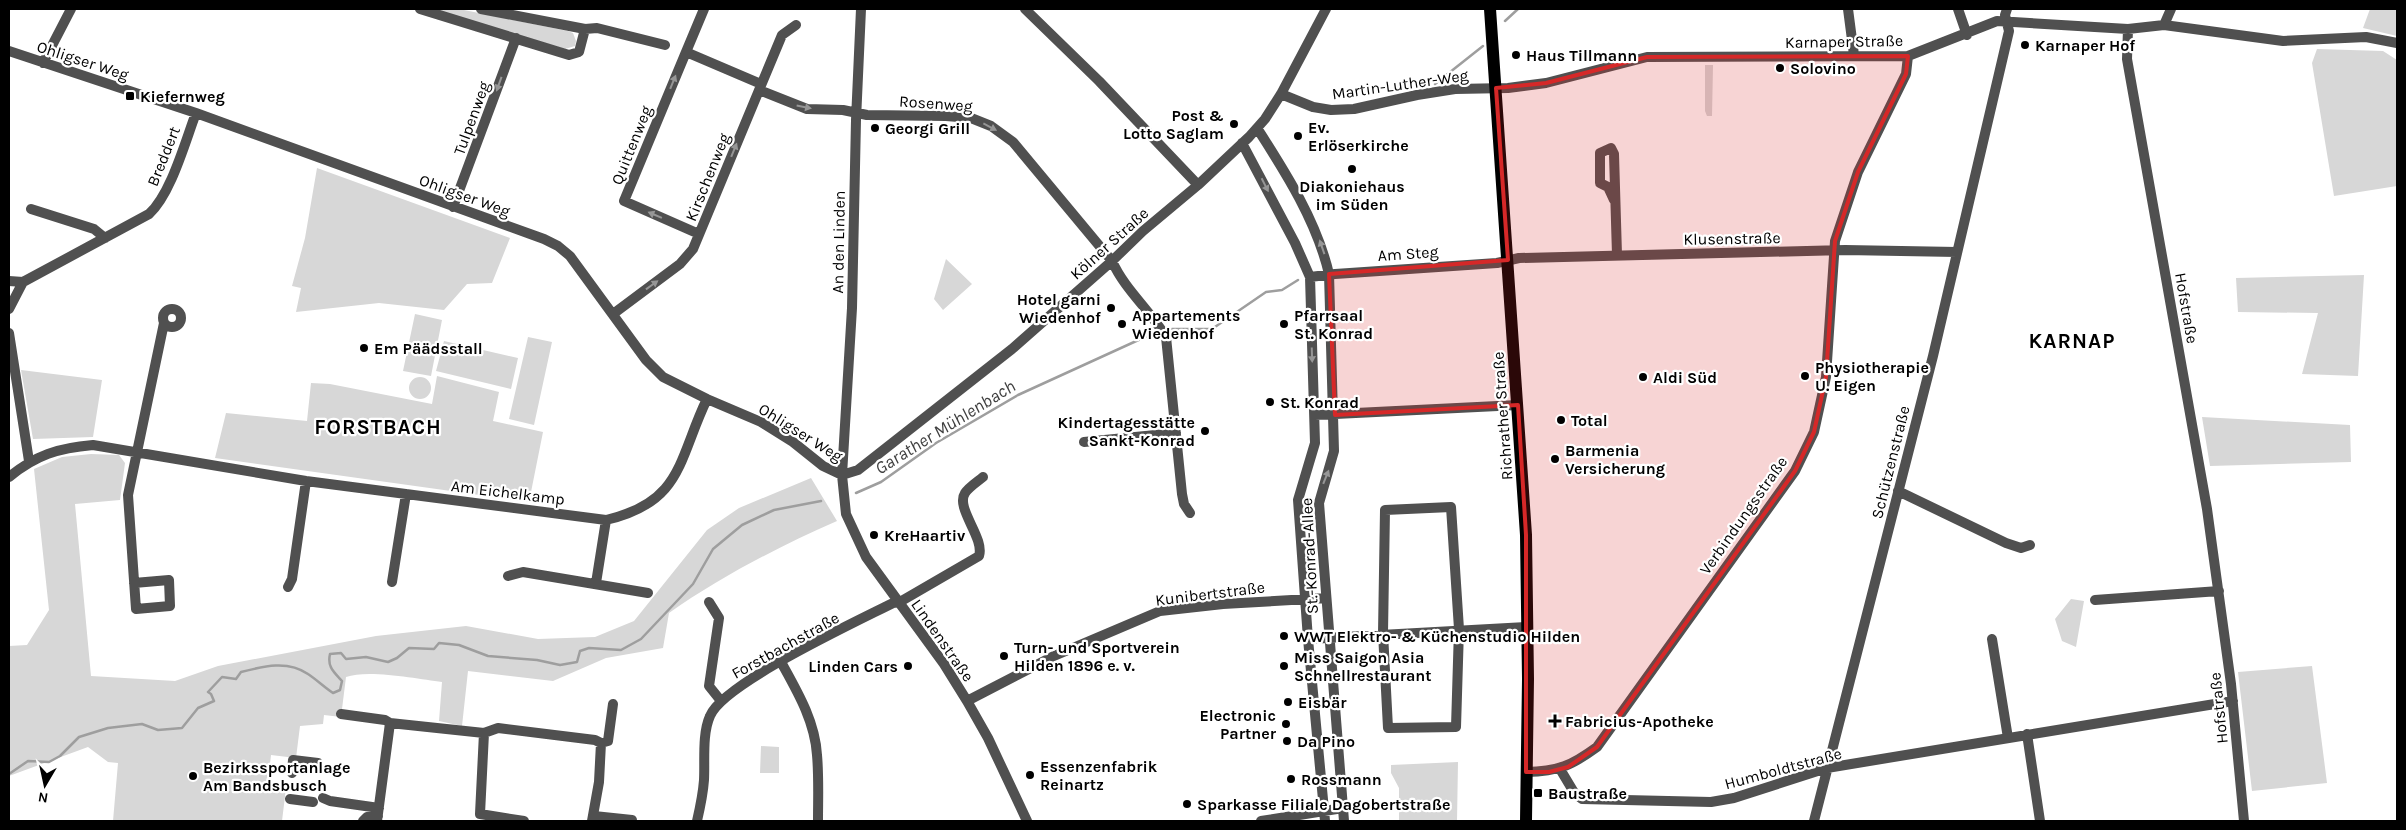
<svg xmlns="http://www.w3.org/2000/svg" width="2406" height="830" font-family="Karla,sans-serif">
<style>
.green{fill:#d7d7d7}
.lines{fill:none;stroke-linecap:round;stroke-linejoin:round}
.stream{stroke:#9e9e9e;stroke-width:2.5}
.minor{stroke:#505050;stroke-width:10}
.major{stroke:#000;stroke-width:12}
.oneway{fill:#969696}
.marked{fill:#d62828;fill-opacity:0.2;stroke:#d62828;stroke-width:4;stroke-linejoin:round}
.poi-dot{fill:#000;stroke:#fff;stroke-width:2}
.labels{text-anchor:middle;stroke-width:4.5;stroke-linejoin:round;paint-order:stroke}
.street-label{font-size:16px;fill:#000;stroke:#fff}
.poi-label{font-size:16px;font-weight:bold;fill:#000;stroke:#fff;text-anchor:start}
.water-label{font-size:18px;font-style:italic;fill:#3f3f3f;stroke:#fff}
.district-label{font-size:21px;font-weight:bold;letter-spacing:1px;fill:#000;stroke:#fff}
</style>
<rect width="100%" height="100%" fill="#fff"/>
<path class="green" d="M432,9h27l109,22 5,2 3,8 -1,5 -10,3z
M2370,9h27v27l-34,-8z
M2317,49l66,2 14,9v126l-63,10 -22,-133z
M1705,65h8l-1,51h-5l-2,-5z
M317,168l193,70 -18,45 -25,1 -23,26 -65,-7 -83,9 5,-24 -9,-2 13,-48z
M946,259l26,25 -29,26 -9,-11z
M2364,275l-6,101 -56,-2 16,-61 -80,-1 -2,-34z
M415,314l27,6 -11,56 -28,-5z
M528,337l24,5 -18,83 -25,-6z
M444,341l74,17 -7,31 -75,-18z
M21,370l81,10 -9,57 -60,2z
M437,376l62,16 -6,29 50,11 -14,70 -314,-44 11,-45 81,8 4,-38 19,1 102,20z
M409 388a11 11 0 1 1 22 0a11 11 0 1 1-22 0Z
M2202,417l148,8 1,37 -141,4z
M91,454l28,1 6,8 -5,37 -45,4 16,172 84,5 43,-15 158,-30 90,-10 72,13 57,-2 39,-16 73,-91 32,-22 72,-30 26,43c-59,26 -115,55 -168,92l-6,35 -57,10 -53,23 -85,-10 -6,55 -23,-5 3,-39c-24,-3 -74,-13 -96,-5l-5,40 -17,-2 -1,9 -23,2 -4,32 -25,-3 -3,27 18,6 -4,33h-169l5,-58 -10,-1 -20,-15 -79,29v-130l18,-1 22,-35 -15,-141 28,-12z
M2071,599l13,2 -8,46 -14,-6 -7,-22z
M2312,666l15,117 -75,8 -14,-119z
M761,746l18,1v26h-19z
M1458,762l-1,59h-58v-33l-8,-15v-8z"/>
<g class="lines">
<path class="stream" d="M1505,21l13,-12
M1435,84l48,-38
M1172,329h40l54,-37 16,-2 16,-10
M856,493l25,-11 55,-39 82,-48 138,-63
M9,774l19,-13 21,1 11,-6 19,-19 29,-9 34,-4 16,6 24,-2 16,-20 16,-7 -3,-7 -3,-2 14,-15 14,2 5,-7c23,-6 47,-12 67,2 9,6 16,13 25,19l7,-3 2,-9c-8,-9 -15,-14 -12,-27l11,-1 5,6 20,-2 22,5 9,-4 12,-10 25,1 5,-6 20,2 29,11 49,4 23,5 17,-3 3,-11 9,-3 32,2 20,-11 52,-55 20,-35 29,-24 32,-15 47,-9"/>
<path class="minor" d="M420,9l149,46 10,-3 6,-23
M481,9l104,20 12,-1 68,17
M861,9l-5,111 -4,188 -10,167 4,39 20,43 78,107 23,37 21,37 39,83
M1025,9l74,72 99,104
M1848,9l6,46
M1958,9l9,26
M2164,25l7,-16
M2128,29l-1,30 80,450 24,175 13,137
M9,51l187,62 348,126 14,7 12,10 76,104 17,17 44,22 54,23 32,20 30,24 19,9
M686,52l18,-43
M43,63l28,-54
M759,90l48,19 36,1 24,5 79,1 25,2 20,8 22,16 99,119c13,29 38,49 54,76l16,157 2,10 6,9
M1281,94l32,13 18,3 23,-1 63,-14 38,-6 53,-1 38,-5 101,-26 261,-1 89,-35 131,8 36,-4 119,16 83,-4 31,6
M1257,128c29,45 60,94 72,146l5,177 -15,52 25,318
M1242,143l53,100 15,34 5,166 -17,57 10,139 17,182
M1614,200l-6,-13 -8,-4v-30l11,-5 3,6 3,101
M453,207l63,-169
M31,209l63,20 11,9
M699,234l-75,-33 62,-149 75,32
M1310,277l25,-3 162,-11 22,-5 326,-8 112,2
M9,281l14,1
M9,309l14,-27 126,-68c22,-20 36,-72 47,-101
M163 318a9 9 0 1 1 18 0a9 9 0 1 1-18 0Z
M613,314l67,-50 13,-15 89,-214 14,-10
M9,333l20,128
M1315,415l203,-10
M1084,442l92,-9
M842,475l16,-5 154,-121 100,-88 31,-30 55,-46 51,-48 16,-18 16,-25 45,-85
M9,477c27,-22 49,-29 84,-32l213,36 300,39c77,-18 72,-61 101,-121
M1898,491l108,52 15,5 9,-3
M1451,507l8,122 -3,98 -68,1 -5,-95 2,-123z
M508,576l15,-4 125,21
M392,582l14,-88
M134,583l35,-3 1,26 -34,3 -8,-114 36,-172
M596,583l10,-63
M288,587l4,-8 14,-98
M2095,600l124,-9
M709,602l10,16 -10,68 12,15
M898,603l81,-47c6,-18 -24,-48 -14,-63 4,-6 12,-11 18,-16
M1308,639l220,-12
M1992,639l16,99
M781,662c16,29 34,59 36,93 2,22 1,44 1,66
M967,701l87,-45 106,-45 63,-7 103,-6
M341,714l44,6 5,3
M484,733l-4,81 44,7
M2027,734l13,87
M601,743l7,-2 5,-37
M1560,769l15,25 7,5 129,3 23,-4 93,-30 406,-67
M1526,772c33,-1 45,-6 71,-25l198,-276 19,-39 12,-55 9,-136 23,-69 48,-98 2,-18
M292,773l1,-13 25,3
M323,798l7,3 49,7
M290,799l23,3
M594,816l38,4
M363,821l4,-4 11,-1
M377,821l13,-98 94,10 14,-5 97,12 6,3 -2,39 -7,39
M697,821c3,-13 6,-27 7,-41 1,-20 -2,-46 6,-64 13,-33 150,-96 187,-115
M1261,821l82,-13
M1814,821l119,-465 76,-325 -4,-16 2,-6"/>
<path class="major" d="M1490,9l36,526 2,144 -2,142"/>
</g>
<defs><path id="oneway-solid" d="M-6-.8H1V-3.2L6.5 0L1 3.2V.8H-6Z" transform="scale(1.25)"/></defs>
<g class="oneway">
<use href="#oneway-solid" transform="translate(673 82) rotate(-68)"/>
<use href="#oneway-solid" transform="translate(499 84) rotate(110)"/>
<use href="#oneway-solid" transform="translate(804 107) rotate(11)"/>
<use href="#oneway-solid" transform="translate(990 127) rotate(28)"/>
<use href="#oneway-solid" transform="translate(734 150) rotate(-68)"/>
<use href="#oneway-solid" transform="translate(1265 185) rotate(63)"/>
<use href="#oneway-solid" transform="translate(655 215) rotate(-157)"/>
<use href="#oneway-solid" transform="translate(1322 247) rotate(-109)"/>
<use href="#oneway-solid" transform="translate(652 285) rotate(-36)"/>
<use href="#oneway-solid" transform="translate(1312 355) rotate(88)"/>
<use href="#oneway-solid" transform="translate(1326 477) rotate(-68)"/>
</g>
<path class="marked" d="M1908,56l-2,18 -48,98 -23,69 -9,136 -12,55 -19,39 -198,276 -29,20 -19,5h-23v-237l-8,-130 -183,10 -6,-141 179,-14 -12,-172 50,-5 101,-26z"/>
<g class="poi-dot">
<circle cx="2025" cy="45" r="5"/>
<circle cx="1516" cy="55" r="5"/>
<circle cx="1780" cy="68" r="5"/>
<rect x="125" y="91" width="10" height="10" rx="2.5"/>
<circle cx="1234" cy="124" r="5"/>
<circle cx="875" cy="128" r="5"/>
<circle cx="1298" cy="136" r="5"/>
<circle cx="1352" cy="169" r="5"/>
<circle cx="1111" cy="308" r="5"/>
<circle cx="1122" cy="324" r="5"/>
<circle cx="1284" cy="324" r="5"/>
<circle cx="364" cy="348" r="5"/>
<circle cx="1805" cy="376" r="5"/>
<circle cx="1643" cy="377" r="5"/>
<circle cx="1270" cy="402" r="5"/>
<circle cx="1561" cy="420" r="5"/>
<circle cx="1205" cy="431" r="5"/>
<circle cx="1555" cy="459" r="5"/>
<circle cx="874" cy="535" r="5"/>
<circle cx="1284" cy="636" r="5"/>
<circle cx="1004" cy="656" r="5"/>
<circle cx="908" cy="666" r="5"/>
<circle cx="1284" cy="666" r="5"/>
<circle cx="1288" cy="702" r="5"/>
<path d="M1552.5 713.5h5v5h5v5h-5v5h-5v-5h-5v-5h5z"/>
<circle cx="1286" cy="724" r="5"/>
<circle cx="1287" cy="741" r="5"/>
<circle cx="1030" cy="775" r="5"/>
<circle cx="193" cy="776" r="5"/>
<circle cx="1291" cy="779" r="5"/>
<rect x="1533" y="788" width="10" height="10" rx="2.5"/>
<circle cx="1187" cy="804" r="5"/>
</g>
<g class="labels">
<g class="street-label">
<text transform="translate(1844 41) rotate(-1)" y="6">Karnaper Straße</text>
<text transform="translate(83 60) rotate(18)" y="6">Ohligser Weg</text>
<text transform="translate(1400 84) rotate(-8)" y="6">Martin-Luther-Weg</text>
<text transform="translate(936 103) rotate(4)" y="6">Rosenweg</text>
<text transform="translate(471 118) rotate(-70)" y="6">Tulpenweg</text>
<text transform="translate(631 145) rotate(-68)" y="6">Quittenweg</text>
<text transform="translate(163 156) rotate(-68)" y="6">Breddert</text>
<text transform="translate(707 177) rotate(-68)" y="6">Kirschenweg</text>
<text transform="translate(465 195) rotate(20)" y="6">Ohligser Weg</text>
<text transform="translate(1732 238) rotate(-1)" y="6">Klusenstraße</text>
<text transform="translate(838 242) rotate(-89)" y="6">An den Linden</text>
<text transform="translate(1109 243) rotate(-42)" y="6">Kölner Straße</text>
<text transform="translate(1408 253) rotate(-4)" y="6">Am Steg</text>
<text transform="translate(2187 308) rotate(80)" y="6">Hofstraße</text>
<text transform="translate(1502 416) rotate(-94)" y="6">Richrather Straße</text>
<text transform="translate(801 432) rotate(32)" y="6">Ohligser Weg</text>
<text transform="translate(1890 462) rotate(-76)" y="6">Schützenstraße</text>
<text transform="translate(508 492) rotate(7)" y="6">Am Eichelkamp</text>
<text transform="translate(1743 515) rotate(-55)" y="6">Verbindungsstraße</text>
<text transform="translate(1309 556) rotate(-93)" y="6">St.-Konrad-Allee</text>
<text transform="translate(1210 593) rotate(-7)" y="6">Kunibertstraße</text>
<text transform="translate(943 640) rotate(55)" y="6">Lindenstraße</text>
<text transform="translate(785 645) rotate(-29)" y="6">Forstbachstraße</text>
<text transform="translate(2218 708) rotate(-96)" y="6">Hofstraße</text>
<text transform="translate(1783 768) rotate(-15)" y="6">Humboldtstraße</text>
</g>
<g class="poi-label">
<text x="2035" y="51">Karnaper Hof</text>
<text x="1526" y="61">Haus Tillmann</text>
<text x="1790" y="74">Solovino</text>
<text x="140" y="102">Kiefernweg</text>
<text x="1224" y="121" text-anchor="end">Post &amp;<tspan x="1224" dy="18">Lotto Saglam</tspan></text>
<text x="1308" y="133">Ev.<tspan x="1308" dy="18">Erlöserkirche</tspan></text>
<text x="885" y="134">Georgi Grill</text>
<text x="1352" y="192" text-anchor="middle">Diakoniehaus<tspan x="1352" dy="18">im Süden</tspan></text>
<text x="1101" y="305" text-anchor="end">Hotel garni<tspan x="1101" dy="18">Wiedenhof</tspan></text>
<text x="1132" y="321">Appartements<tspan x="1132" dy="18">Wiedenhof</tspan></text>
<text x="1294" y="321">Pfarrsaal<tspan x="1294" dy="18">St. Konrad</tspan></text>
<text x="374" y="354">Em Päädsstall</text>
<text x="1815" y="373">Physiotherapie<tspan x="1815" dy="18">U. Eigen</tspan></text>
<text x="1653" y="383">Aldi Süd</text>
<text x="1280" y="408">St. Konrad</text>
<text x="1571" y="426">Total</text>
<text x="1195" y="428" text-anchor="end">Kindertagesstätte<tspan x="1195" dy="18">Sankt-Konrad</tspan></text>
<text x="1565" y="456">Barmenia<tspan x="1565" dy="18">Versicherung</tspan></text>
<text x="884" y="541">KreHaartiv</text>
<text x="1294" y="642">WWT Elektro- &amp; Küchenstudio Hilden</text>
<text x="1014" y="653">Turn- und Sportverein<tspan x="1014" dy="18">Hilden 1896 e. v.</tspan></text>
<text x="1294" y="663">Miss Saigon Asia<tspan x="1294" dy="18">Schnellrestaurant</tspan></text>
<text x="898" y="672" text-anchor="end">Linden Cars</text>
<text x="1298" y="708">Eisbär</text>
<text x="1276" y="721" text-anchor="end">Electronic<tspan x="1276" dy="18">Partner</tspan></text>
<text x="1565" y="727">Fabricius-Apotheke</text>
<text x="1297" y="747">Da Pino</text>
<text x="1040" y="772">Essenzenfabrik<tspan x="1040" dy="18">Reinartz</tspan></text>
<text x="203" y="773">Bezirkssportanlage<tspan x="203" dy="18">Am Bandsbusch</tspan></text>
<text x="1301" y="785">Rossmann</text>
<text x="1548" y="799">Baustraße</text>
<text x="1197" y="810">Sparkasse Filiale Dagobertstraße</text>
</g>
<g class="water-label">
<text transform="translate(945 427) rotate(-32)" y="6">Garather Mühlenbach</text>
</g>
<g class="district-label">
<text x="2072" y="348">KARNAP</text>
<text x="378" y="434">FORSTBACH</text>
</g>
</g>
<rect width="2406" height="830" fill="none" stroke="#000000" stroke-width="20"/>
<g transform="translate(45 785) rotate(189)" stroke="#ffffff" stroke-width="4" paint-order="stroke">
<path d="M0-4L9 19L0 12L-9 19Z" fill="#000000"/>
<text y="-8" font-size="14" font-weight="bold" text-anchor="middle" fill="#000000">N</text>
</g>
</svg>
